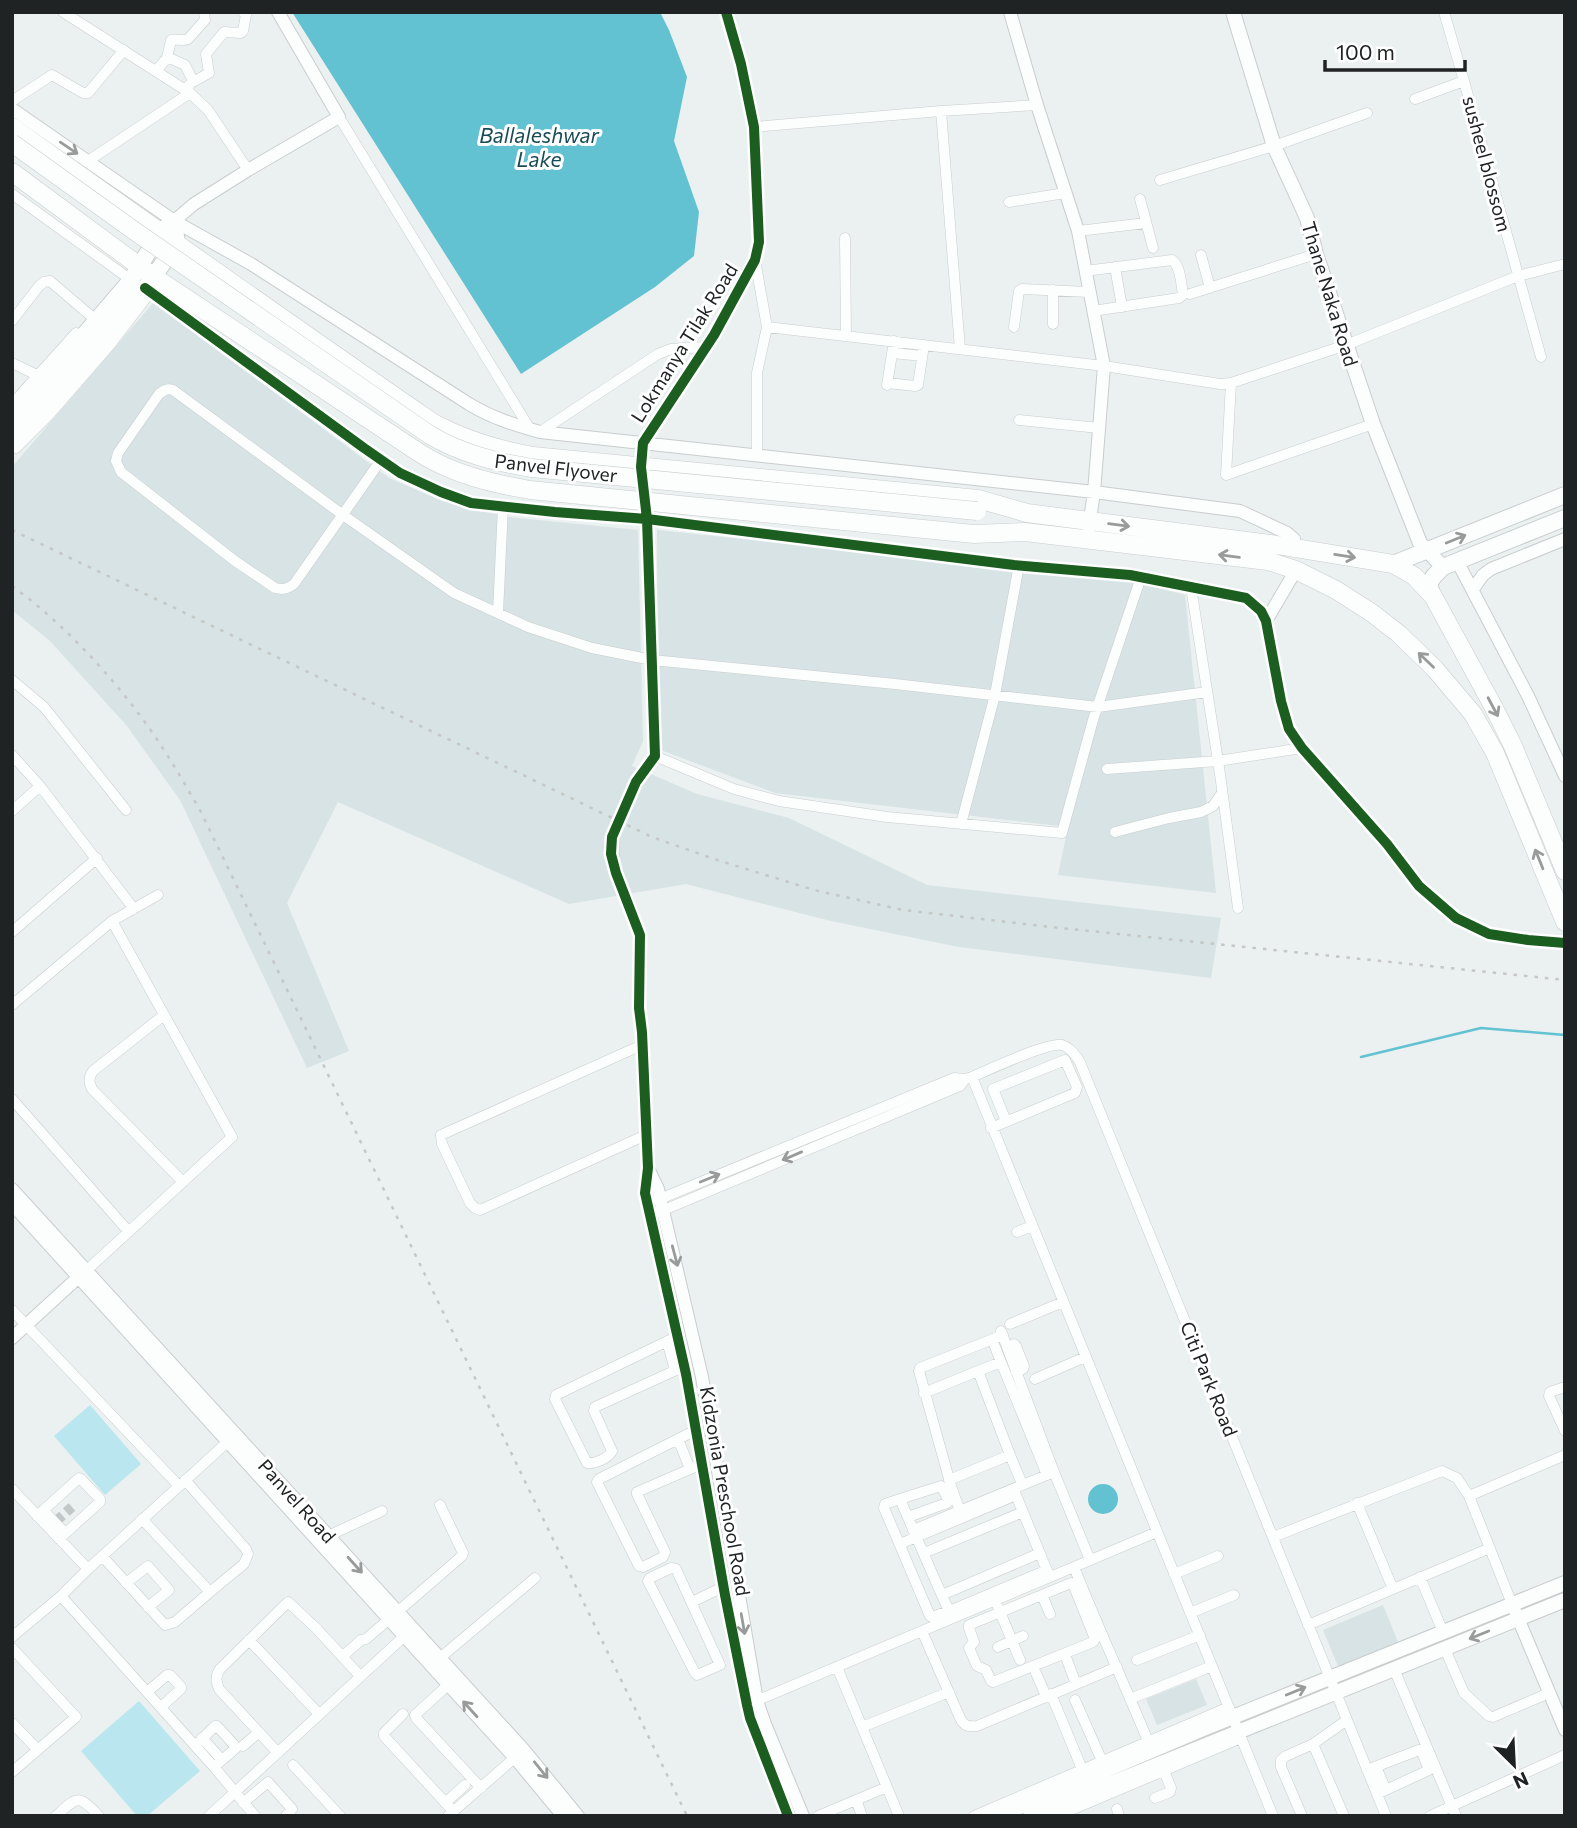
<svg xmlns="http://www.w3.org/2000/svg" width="1577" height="1828" font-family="Commissioner,sans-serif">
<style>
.built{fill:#d7e3e5}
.green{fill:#bae7ef}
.water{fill:#63c2d2}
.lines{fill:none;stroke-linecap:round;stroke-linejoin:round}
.stream{stroke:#63c2d2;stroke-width:2.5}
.minor-tunnel{stroke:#c2c7c7;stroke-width:10;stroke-dasharray:10 5;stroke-linecap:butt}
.tertiary-tunnel{stroke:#c2c7c7;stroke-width:12;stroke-dasharray:12 6;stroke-linecap:butt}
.minor-casing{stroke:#c9cdcd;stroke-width:11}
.tertiary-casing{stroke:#c9cdcd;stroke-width:14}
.secondary-casing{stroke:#c9cdcd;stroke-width:16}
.primary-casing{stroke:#c9cdcd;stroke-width:18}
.trunk-casing{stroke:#c9cdcd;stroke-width:19}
.minor{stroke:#fcfdfd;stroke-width:10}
.tertiary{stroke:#fcfdfd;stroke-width:12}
.secondary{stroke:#fcfdfd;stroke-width:14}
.primary{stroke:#fcfdfd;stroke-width:16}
.trunk{stroke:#fcfdfd;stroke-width:18}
.rail{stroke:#c6c7c7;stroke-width:2.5;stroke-dasharray:3.5 7;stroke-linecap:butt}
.trunk-bridge-casing{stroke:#c9cdcd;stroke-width:19;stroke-linecap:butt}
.trunk-bridge{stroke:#fcfdfd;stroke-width:18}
.cycleway-casing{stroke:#fff;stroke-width:15}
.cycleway{stroke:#1b5e20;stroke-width:10}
.oneway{stroke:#999b9b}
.labels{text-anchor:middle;stroke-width:6;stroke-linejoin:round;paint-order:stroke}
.street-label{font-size:19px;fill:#202324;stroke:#fff}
.water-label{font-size:21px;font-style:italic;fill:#184d57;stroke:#fff}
</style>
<rect width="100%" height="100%" fill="#ebf0f0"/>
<path class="built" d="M154,302l235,176 53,23 66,16 130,13 5,211 -11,25 65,28 92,24 138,67 294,33 -10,60 -252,-31 -128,-26 -145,-37 -117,20 -231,-102 -51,101 62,148 -42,17 -127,-268 -53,-74 -77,-85 -38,-31v-143z
M657,530l471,50 57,15 31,298 -158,-18 10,-48 -293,-34 -117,-44z
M1383,1605l15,37 -60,24 -15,-36z
M1196,1679l11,26 -50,20 -11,-26z"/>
<path class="green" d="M90,1405l51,59 -36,31 -51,-59z
M139,1701l61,70 -53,45h-10l-56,-65z"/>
<path class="water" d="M292,12h368l9,18 18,47 -13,64 25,71 -5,44 -39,31 -134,87z
M1088 1499a15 15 0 1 1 30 0a15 15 0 1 1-30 0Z"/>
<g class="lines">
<path class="stream" d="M1361,1057l120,-29 84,7"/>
<path class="minor-tunnel" d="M55,1522l17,-15"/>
<path class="tertiary-tunnel" d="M612,837l24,-55"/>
<defs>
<path id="minor" d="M63,12l127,81 18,17 40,60
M1444,12l20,69 77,276
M167,57l18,8 8,16
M156,71l11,-13 4,-18c5,-2 12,2 17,-1l17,-19 -1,-8
M185,90l6,-7 18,-10 -3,-19 18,-22 17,1 2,-2 3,-16 -3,-3
M1415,99l49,-18
M12,101l40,-26 31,18h5l36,-43
M941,111l19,238
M339,117l191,312
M754,127l187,-16 96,-6
M88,161l102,-68
M1160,180l114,-34 93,-33
M12,194l119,86
M1140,199l13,49
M1009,202l56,-9
M1078,231l68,-8
M845,238l1,98
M1201,255l9,33
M755,260l12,67 -10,46v82
M1115,267l7,40
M1085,271l87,-11c9,6 9,24 11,35l-4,3 -86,13
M1053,290v34
M1190,294l126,-40
M12,321l27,-35 5,-4 6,-1 41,35
M767,327l337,39 116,18 11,-1 115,-38 172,-69 47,-12
M1014,327l5,-36 3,-2 67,3
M893,353l29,3
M12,363l25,12
M888,383l27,3 3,-1 6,-40
M1231,383l-5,92 147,-51
M887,385l7,-44
M12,404l64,-71
M1019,420l80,8
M540,432l118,-78 13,-5 35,-2
M12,446l4,2 33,-33 61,-70 43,-56
M381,460l-87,124c-7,5 -11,6 -19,4l-40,-27 -114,-89 -5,-11 2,-8 41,-59c5,-4 8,-6 14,-4l170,125 111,78 74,34 64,21 60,12 243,24 203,23 109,-15
M1191,587l29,187 18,134
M498,613l5,-107
M12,680l32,27 82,103
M12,755l28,31 94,123
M655,756l79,33 45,12 108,16 175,16 31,-113 48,-143
M1107,769l111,-8 84,-13
M12,811l28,-25
M961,824l34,-129 24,-130
M1115,832l54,-14 32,-6 12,-6 9,-13
M12,932l85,-74
M12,1005l100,-84 46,-26
M164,1015l-71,56c-5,7 -4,11 -1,18l91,93
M642,1045l-201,90 1,9 28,59 5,5 5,2 166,-75
M972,1077l301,739
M12,1099l117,133
M991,1128l84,-35 2,-6 -12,-27 -72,29 13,32
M657,1200l297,-122 11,1
M659,1212l301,-126 5,-7 7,-2c16,-7 76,-35 90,-32 8,2 12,9 17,15l307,756
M1017,1232l15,-6
M87,1270l145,-133 -120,-216
M12,1310l167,176
M1010,1324l53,-22
M1001,1331l53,141 36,88
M678,1336l-122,59 -1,4 32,64c8,1 22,-5 25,-12l-18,-40 1,-4 90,-41
M667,1341l8,29
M1007,1347l7,-3 2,2 8,20 -1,3 -7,3
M1001,1362l46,113
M978,1371l23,-9 -9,-23
M1035,1379l50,-22
M1565,1387l-15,5 -1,4 16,35
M924,1393l54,-22 32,84 -61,25
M696,1430l-97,49 -2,3 42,84 4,1 20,-10 2,-5 -28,-58v-2l65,-28
M678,1439l12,30
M1010,1455l10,24
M185,1480l61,69 2,5 -4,10 -34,28
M12,1489l76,80
M1469,1496l96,-41
M900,1499l41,-13 8,15 -2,2 -39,14
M1357,1503l36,86
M43,1510l22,23
M960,1511l-9,-25 -32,-115 1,-3 83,-33
M37,1516l42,-38 2,1 19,20v3l-41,37
M913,1530l141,-58
M328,1536l54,-25
M1273,1537l169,-66 15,7 12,18 43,108
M900,1544l116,-49 32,78
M924,1553l99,-41
M102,1556l63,69 10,-3 35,-30 -68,-73
M1074,1567c23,58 50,116 74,174
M671,1568l5,1 44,96 -23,10 -2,-2 -47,-92 2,-3z
M1174,1574l44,-18
M1420,1577l23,55
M126,1583l22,-17 21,24 -21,17
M1071,1583l2,1 22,55 -2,3 -100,40 -2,-1 -5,-11 -9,-4 -8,-18 5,-6 -5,-14v-3z
M942,1595l98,-42
M1042,1595l8,19
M61,1596l153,171 41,49
M692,1602l31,-15
M998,1607l22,53
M1190,1613l44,-18
M952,1618l-3,-7c-17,-37 -33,-75 -49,-112l-15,5 -1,4 46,108 2,1 17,-6 98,-41
M1308,1625l182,-77
M922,1631l38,87c4,8 8,9 17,8l140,-59
M12,1637l49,-41 27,-27 145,-132
M249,1640l70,74
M998,1647l25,-11
M12,1648l64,69 -64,55
M1445,1649l19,44 25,23 4,1 56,-24
M342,1657l19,-17 5,-1 96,-83 1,-3 -23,-48
M440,1658l95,-80
M1067,1660l9,24
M1137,1660l63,-25
M837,1667l62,149
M1394,1669l62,147
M1036,1673l10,23
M448,1685l-33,30 1,3 65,70
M147,1692l20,-17h3l11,12v2l-20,18
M1051,1694l31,75
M1130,1699l82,-33
M1075,1700l27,61
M751,1703l406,-171
M403,1714l-19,19v3l69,75
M12,1723l26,27
M862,1727l87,-35
M202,1738l20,22
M1313,1744l31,72
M195,1746l20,-20h2l19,21v1l-22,19
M243,1746l16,-14
M278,1753l-59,-64c-3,-8 -4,-13 1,-20l68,-67 29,27 43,47
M293,1765l47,51
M1376,1767l10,23
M1367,1770l52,-20h2l8,20 -52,24
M1155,1798l15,-6 1,-4 -7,-17
M856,1800l6,16
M243,1803l25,-21 24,27 -6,7
M445,1803l20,-18
M1117,1809l2,7
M56,1816c22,-20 22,-22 43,0
M209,1816l201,-185
M448,1816l70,-61
M818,1816l69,-29
M974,1816l255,-109
M1057,1816l184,-78
M1302,1816l-21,-49v-7l5,-4 27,-12 34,-24
M1430,1816l135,-61"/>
<path id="tertiary" d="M1010,12l27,93 41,126 26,135 -10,126 -7,48
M12,109l162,112 77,43 218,140c23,14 46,21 71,28l554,60 146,19 47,22 7,6 -1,9
M174,221l20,-17 54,-34 91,-53 -61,-105
M145,288l219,160 36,25 41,19 30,11 84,9 92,7 367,46 116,10 116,23 15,13 5,10 15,80 8,28 13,19 85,96 32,42 37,32 33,16 39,6 37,3
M1457,561l71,135 37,80
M1473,589l10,-14 8,-6 74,-30
M1266,621l30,-51
M636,782l19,-26 -8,-237 -6,-52 2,-24 71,-108 41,-75 4,-18 -5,-115 -13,-63 -15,-52
M612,837l1,26 27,72 -1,73 3,24 6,136 -3,25 41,181 39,221 22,110 3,13 38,98
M648,1168l10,21 44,188 55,324 8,23 38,92
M12,1189l512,561 54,66
M12,1204l503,554 48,58
M12,1338l72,-66
M1515,1611l50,119"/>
<path id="secondary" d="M1233,12l41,134 33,72 9,36 57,170 47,119 23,24
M998,1816l205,-87 362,-146
M1030,1816l535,-216"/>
<path id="primary" d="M12,419l119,-139 30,-49 13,-10 3,23 -32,44 -133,150
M1393,564l172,-69
M1433,596l-4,-12 5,-8 9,-9 122,-49"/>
<path id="trunk" d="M12,127c141,100 281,200 423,297 31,16 63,26 98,32l445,43 49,14 243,31 123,20 21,12 19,20 60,110 20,40 52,125
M12,172l142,105 264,175c34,22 72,31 112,38l444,44 51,-2 243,29 28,9 40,20 36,23 27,21 36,35 38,45 22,39 70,169"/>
</defs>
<use href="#minor" class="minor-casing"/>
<use href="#tertiary" class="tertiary-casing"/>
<use href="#secondary" class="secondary-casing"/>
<use href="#primary" class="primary-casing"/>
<use href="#trunk" class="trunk-casing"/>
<use href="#minor" class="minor"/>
<use href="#tertiary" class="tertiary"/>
<use href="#secondary" class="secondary"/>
<use href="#primary" class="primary"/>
<use href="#trunk" class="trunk"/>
<path class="rail" d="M12,530l640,307 62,22 100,31 89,20 148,17 514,53
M12,586c57,41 114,105 152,164 13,20 24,40 36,60l487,1006"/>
<defs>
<path id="trunk-bridge" d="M12,143l124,89 294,203c32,19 66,27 102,33l445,43"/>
</defs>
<use href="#trunk-bridge" class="trunk-bridge-casing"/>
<use href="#trunk-bridge" class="trunk-bridge"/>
<defs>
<path id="cycleway" d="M726,12l15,52 13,63 5,115 -4,18 -41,75 -71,108 -2,24 6,52 8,237 -19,26 -24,55 -1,17 5,19 24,62 -1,73 3,24 6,136 -3,25 41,181 39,221 22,110 3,13 38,98
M145,288l219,160 36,25 41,19 30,11 84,9 92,7 367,46 116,10 116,23 15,13 5,10 15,80 8,28 13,19 85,96 32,42 37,32 33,16 39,6 37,3"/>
</defs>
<use href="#cycleway" class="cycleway-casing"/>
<use href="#cycleway" class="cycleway"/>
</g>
<defs><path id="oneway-shaft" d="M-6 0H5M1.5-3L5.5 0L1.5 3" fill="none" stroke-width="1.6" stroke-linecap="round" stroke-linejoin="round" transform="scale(1.75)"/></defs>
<g class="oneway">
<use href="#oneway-shaft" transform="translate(69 148) rotate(34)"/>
<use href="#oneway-shaft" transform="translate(1119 525) rotate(7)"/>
<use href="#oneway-shaft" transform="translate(1456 539) rotate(-22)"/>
<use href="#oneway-shaft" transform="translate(1229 556) rotate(-173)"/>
<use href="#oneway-shaft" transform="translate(1345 556) rotate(9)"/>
<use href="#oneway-shaft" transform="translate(1426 660) rotate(-136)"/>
<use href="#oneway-shaft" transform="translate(1493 707) rotate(62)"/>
<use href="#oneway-shaft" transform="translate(1539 859) rotate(-112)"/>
<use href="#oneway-shaft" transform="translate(792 1156) rotate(157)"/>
<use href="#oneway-shaft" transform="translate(710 1178) rotate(-22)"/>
<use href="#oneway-shaft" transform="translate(675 1256) rotate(75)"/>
<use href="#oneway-shaft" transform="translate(355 1565) rotate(48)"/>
<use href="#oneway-shaft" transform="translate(743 1624) rotate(80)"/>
<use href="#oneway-shaft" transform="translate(1479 1635) rotate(158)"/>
<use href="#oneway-shaft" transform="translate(1296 1691) rotate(-22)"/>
<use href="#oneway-shaft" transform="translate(470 1709) rotate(-132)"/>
<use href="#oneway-shaft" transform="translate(541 1770) rotate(51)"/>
</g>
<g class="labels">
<g class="street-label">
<text transform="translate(1487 164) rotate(75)" y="7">susheel blossom</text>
<text transform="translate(1330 294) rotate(73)" y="7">Thane Naka Road</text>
<text transform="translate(684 343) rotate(-58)" y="7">Lokmanya Tilak Road</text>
<text transform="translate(556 468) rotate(7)" y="7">Panvel Flyover</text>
<text transform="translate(1209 1379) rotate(68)" y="7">Citi Park Road</text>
<text transform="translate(725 1491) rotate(80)" y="7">Kidzonia Preschool Road</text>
<text transform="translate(297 1501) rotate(48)" y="7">Panvel Road</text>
</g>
<g class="water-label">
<text x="539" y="143">Ballaleshwar<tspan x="539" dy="24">Lake</tspan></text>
</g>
</g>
<rect width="1577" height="1828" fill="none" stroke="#202324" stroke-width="28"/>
<g transform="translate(1514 1765) rotate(156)" stroke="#ffffff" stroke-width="5" paint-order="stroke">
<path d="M0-5L12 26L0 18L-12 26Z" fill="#202324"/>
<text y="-10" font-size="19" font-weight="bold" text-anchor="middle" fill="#202324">N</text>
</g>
<path d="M1325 60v10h140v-10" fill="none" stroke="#202324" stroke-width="3.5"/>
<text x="1336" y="60" font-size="21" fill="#202324" stroke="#ffffff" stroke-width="5" paint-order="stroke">100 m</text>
</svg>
